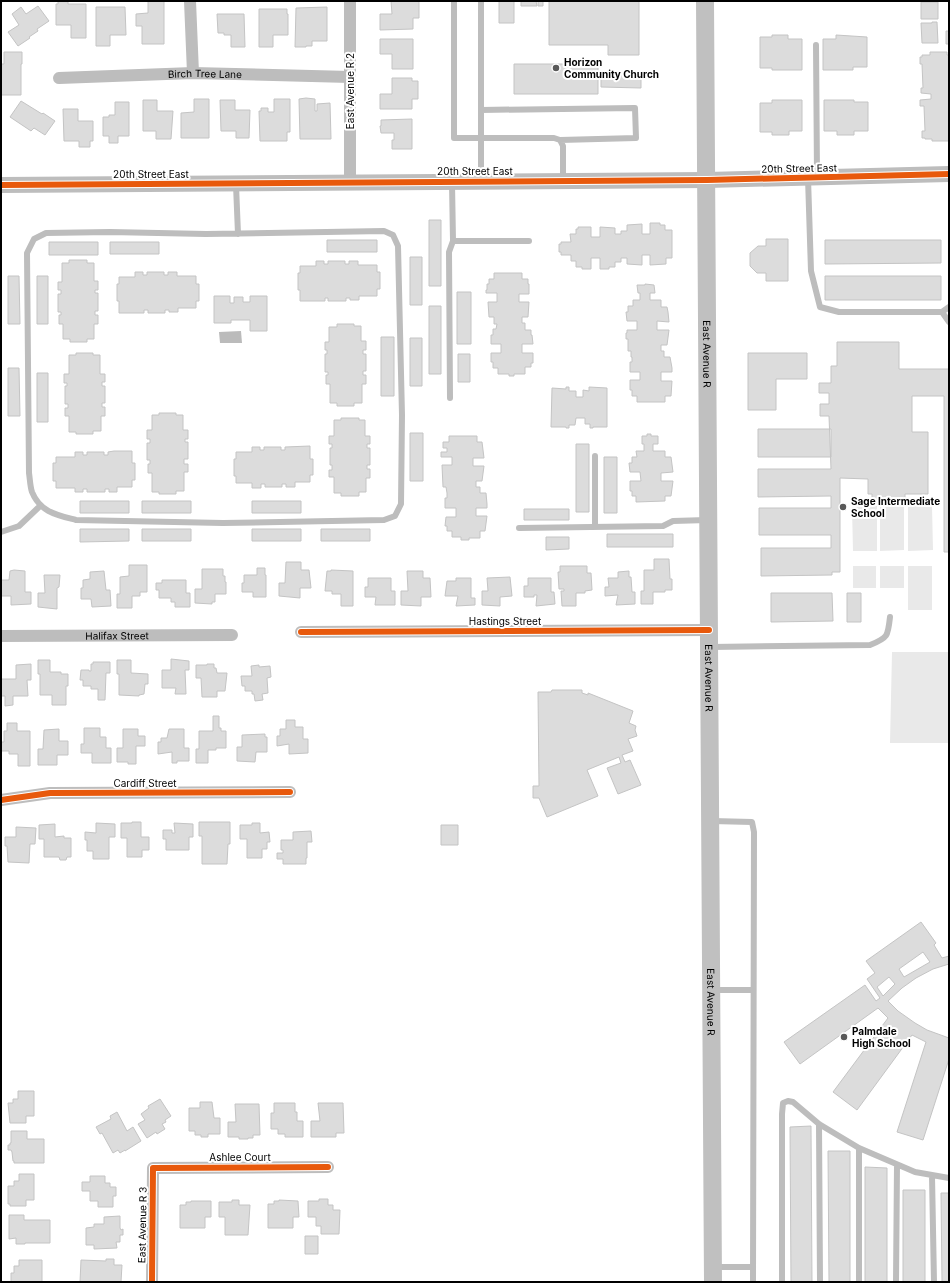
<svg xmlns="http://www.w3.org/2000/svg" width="950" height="1283" font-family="Inter,sans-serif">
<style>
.green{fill:#e9e9e9}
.water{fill:#bbb}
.building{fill:#dcdcdc;stroke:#c4c4c4;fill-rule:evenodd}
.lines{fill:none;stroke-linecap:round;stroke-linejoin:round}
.service{stroke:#bdbdbd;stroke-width:6}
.minor{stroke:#bdbdbd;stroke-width:12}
.tertiary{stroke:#bdbdbd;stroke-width:16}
.secondary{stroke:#c0c0c0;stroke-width:18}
.cycleway-casing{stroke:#fff;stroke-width:8}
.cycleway{stroke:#e8590c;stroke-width:6}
.poi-dot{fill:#595959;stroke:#fff;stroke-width:1.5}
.labels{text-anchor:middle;stroke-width:4;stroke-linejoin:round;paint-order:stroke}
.poi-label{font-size:10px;font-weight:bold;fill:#000;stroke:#fff;text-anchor:start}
.street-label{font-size:10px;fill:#000;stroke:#fff}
</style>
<rect width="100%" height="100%" fill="#fff"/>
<path class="green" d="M877,506v45h-24l-1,-44z
M904,506v44l-24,1v-45z
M932,506l1,44 -25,1v-45z
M853,566h23v22h-23z
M880,566h24v22h-24z
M908,566h24v44h-24z
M892,652h57v91h-59z"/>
<path class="water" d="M241,331l1,12h-22l-1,-11z"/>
<path class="building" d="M58,1h10v3h18v34h-15v-13h-15v-21h2z
M148,1h16v43h-22v-18h-6v-12l12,-1z
M391,1h28v17h-6v11l-33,1v-16h12z
M499,1h15v22h-15z
M521,1h15l1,5h-16z
M538,1h5v5h-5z
M549,1h90v54h-31v-10h-59z
M921,2h17v17h-17z
M38,6l11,15 -12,8 1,2 -9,6 1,1 -12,8 -10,-14 11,-7 -7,-11 9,-7 5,7z
M96,7h29l1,28h-16v11h-14z
M327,7v34h-15v5h-6v1h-11l1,-39z
M259,9h28v5h1v21h-15v12h-14z
M217,14h27l1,33h-14v-12h-7v-2h-6z
M932,22h5l1,21h-16l-1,-20h11z
M946,31h3v13h-3z
M772,35h16v4h14v31h-30v-2h-12v-31h12z
M836,35l31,2v30h-14v3h-30v-31h13z
M380,39h33v30h-21v-15h-12z
M4,52h18v12h-1v31h-20v-31h3z
M930,52h17v3h2v86h-17v-2h-7v-1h-3v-7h3l-1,-25h-4v-6l11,-1v-5l-10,-1v-5h2l-1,-24h-2v-7h2v-2h8z
M514,64h84v30h-84z
M601,73l40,1v14l-40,-1z
M392,78h20v3h6v18h-6v10h-32v-15h12z
M306,98l9,1v12h2v-7l13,-1 1,36h-31l-1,-40z
M194,99h15v39h-28v-25l13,-1z
M274,99h16v33h-3v9h-27l-1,-30h2v-3h7v4h6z
M143,100h14v11h16l-2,28h-15v-8h-13z
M220,100h15v10h15l-1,28h-13v-7h-15z
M772,100h30v31h-13v4h-17v-3h-12v-29h12z
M824,100h30v2h14v29h-14v4h-17v-4h-13z
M21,101l21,13 1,-1 12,8 -10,14 -11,-7 -3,3 -21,-14z
M115,102h14v34h-11v7h-9v-7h-6v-19h6v-2h6z
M63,109h15v12h15v20h-3v6h-11v-6h-15z
M412,119v30h-20v-9h2v-7h-13l-1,-7h1v-6z
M429,220h12v66h-12z
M650,223h10v2h5v5h7v28h-6v6l-16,1v-10h-8v10l-15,-1v-6h-6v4h-6v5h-6v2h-9v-11h-9v11h-9v-2h-6v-6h-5v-6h-10v-3h-2v-8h2v-2h10l-1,-8h6v-5h2v-2h13v10h9v-10l15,1v6h6v-3h6v-6l15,-1v10h8z
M766,239h22v42h-22v-8h-9l-7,-7v-13l8,-7h8z
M327,240h50v12h-50z
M825,240h116v23l-116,1z
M49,242h49v13h-49z
M110,242h49v12h-49z
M410,257h12v48h-12z
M69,260h18v3h7v18h4v9h-3v3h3v18h-3v4h3v9h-4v15h-7v3h-17v-3h-7v-15h-4v-9h2v-3h-3v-18h3v-4h-3v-8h4v-19h7z
M316,261h8v3h4v-3h17v3h4v-3h9v4h19v7h3v17h-3v7h-18v4h-9v-2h-4v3h-18v-3h-3v3h-25v-11h-2v-17h2v-7h16z
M135,272h8v3h4v-3h17v3h4v-3h9v4h19v8h3v17h-3v7h-18v4h-9v-2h-4v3h-17v-3h-4v3h-25v-12h-2v-17h2v-7h16z
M494,273h28v6h6v5h1v10h-10v8h10l-1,15h-6v6h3v7h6v5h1l1,9h-11v9h11v10h-2v4h-6v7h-11v2h-5v-2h-11v-6h-5v-6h-2v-9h10v-9h-10v-9h2v-6h3l1,-5h-3v-7h-5l-1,-15h9v-9h-11v-3h1v-6h2v-5h5z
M8,276h11l1,48h-12z
M37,276h11v48h-11z
M825,276h116v24h-116z
M645,284l9,1 1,8h-5v7h11v7h6l1,5 1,10 -12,-1v9h12l-2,15h-6v6h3v6h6l2,11v4h-11v9h11l-1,15h-6v6h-28v-6h-5v-6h-2v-10h10v-8h-10v-10h2v-5h-1v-6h-3v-12h-2v-6h1v-3h10v-9h-10l-1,-9h2v-6h5v-6h7v-7h-2l-1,-8h8z
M457,292h14v52h-14z
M214,296h16v7h4v-6h9v5h7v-6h17v35h-17v-11h-19v3h-17z
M429,306h12v68h-12z
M337,324h17v2h7v15h5v9h-3v4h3v17h-3v4h3v9h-4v19h-8v3h-17v-3h-7v-19h-4v-9h2v-3h-3v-18h2v-4h-2v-8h4v-15h8z
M381,337h13v59h-13z
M410,338h12v48h-12z
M837,342h62v27h50v183h-5v-156h-32v36h16v62h-23v8h-33v-8h-4v-15l-28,-1v94h-8v3l-71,1v-28h70v-13h-72v-27h72v-12l-73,1v-28h73l-2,-53h-9v-12h9v-11h-10v-10h12v-17h6z
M76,353h17v2h7v19h5v8h-3v4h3v17h-3v4h3v9h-4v15h-8v3h-17v-2h-7v-16h-4v-8h3v-4h-3v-18h2v-3h-3v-9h5v-19h7z
M748,353h59v26h-31v31h-28z
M458,354h12v28h-12z
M8,368h11l1,48h-12z
M37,373h11v49h-11z
M566,387h3v4h7v6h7v-7l6,1v-4l18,1v39h-14v1h-3v-4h-5v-6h-9l-1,7h-6v3h-3v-1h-15l1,-39 14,1z
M159,413h17v2h7v15h5v9h-3v3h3v17h-4v5h4v8h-4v19h-8v3h-17v-2h-7v-19h-4v-9h2v-4h-3v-17h3v-4h-3v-9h5v-15h7z
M341,418h18v2h6v16h5v8h-3v4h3v17h-3v4h3v9h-4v14h-7v4h-18v-3h-7v-16h-5v-7h3v-5h-2v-17h2v-4h-3v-8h5v-16h7z
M758,429h73v28h-73z
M410,433h13v48h-13z
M647,434h4v2h7v8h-5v7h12v6h6l2,15 -12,1v8h12l-2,15h-6v5l-29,1v-6h-4v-5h-2v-10h11l-1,-9h-10l-1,-9h3v-6h5l-1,-6h8v-7h-2v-8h5z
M449,436h28v6h5l2,16h-11v8h11l-2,15h-6v6h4v6h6l1,11v4h-11v8h11l-2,15h-5v7h-11v2h-8v-3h-9v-6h-5v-5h-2l1,-9h10v-9h-11v-10h2v-5l-1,-6h-3l-1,-22h10v-8h-11v-5h6v-4h-4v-6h6z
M576,444h13v68h-13z
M310,446v13h3v16h-3v7h-15v5h-9v-3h-4v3h-17v-3h-4v4h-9v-5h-16v-7h-2v-17h2v-7h16v-5h8v3h4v-3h17v3h4v-3z
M114,451h18v12h3v17h-3v7h-15v5h-8v-3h-4v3h-18v-3h-4v3h-8v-4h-19v-7h-3v-18h3v-6h19v-5h8v3h4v-3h17v3h4v-3z
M604,457h13v56h-13z
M80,501h49v12h-49z
M142,501h49v12h-49z
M252,501h49v12h-49z
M524,509h45v11h-45z
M80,529h49v12l-49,1z
M142,529h49v12h-49z
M252,529h49v12h-49z
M321,529h49v12h-49z
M607,534h66v13h-66z
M546,537h23v12l-23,1z
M654,559h15l1,20h2v11h-7v2h-12v12h-12v-13h3v-21h10z
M286,562h15v8h8l2,18h-11v10l-21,-2v-13h6z
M129,565h18v27h-7v4h-8v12h-15v-14h3v-17l9,-1z
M560,566h27v7h4l1,17 -7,1v2h-9v13h-14l-1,-15h3v-2h-5l-1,-17h2z
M257,568h8v7h1v22h-13v-5h-11v-9h2v-8h13z
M202,569h21v7h2v6h1v12h-11v8h-3v2l-17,-1v-14h7z
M14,570l11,1v21h6v12l-20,1v-9h-10v-16h8l1,-9z
M331,570l22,1v35h-12v-12h-9v-3h-7l2,-20h4z
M104,571l2,19h4l1,16 -19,1 -1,-8h-10v-11h2v-8l7,-1v-7z
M407,571h16v7h7l1,19h-10v9l-20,-1v-14h7z
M629,571v6h2l1,15h3v12l-19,1 2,-10 -13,1v-9h4l-1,-9h10v-6z
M44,575h16l-1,12 -2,1v21l-19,-2v-14h7z
M510,577l2,19 -12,1v9l-18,-1v-14h6l-1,-13z
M368,578h23v13h4v14h-20l1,-8h-11v-10h3z
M456,578h15v20h4v7l-19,1 2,-10h-13l2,-15h9z
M528,578h23v14h3l1,12 -19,2 1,-11h-3v2h-10v-11h4z
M162,580h24v13h4v14h-15v-5h-4v-4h-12v-8h-3v-7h6z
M771,593h61l1,28 -62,1z
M847,593h14v29h-14z
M171,659l18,2v9h-4l1,24h-11l1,-6h-14v-18h9z
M38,660h12v12h11v2h7v12h-2v19h-14v-10h-12v-21h-2z
M117,660h14v13l17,1v10h-3l-1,10 -5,1v1l-20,-1v-21h-2z
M93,662h17v11h-4l-1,27h-7v-11h-7v-3h-8v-6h-3l1,-10h8v1h2v-7h2z
M31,664v16h-4l1,16h-15v9l-8,1v-10h-4v-17h15v-14z
M207,664h7v4h2l1,5h10l-2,18h-8v6h-15l-1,-19h-5v-13h11z
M259,665v2l11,-1 1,11 -4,1 1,15 -6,1 1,6 -8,1 -1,-7h-2v-3h-7v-5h-3l-1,-10h11l-1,-10z
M552,690h30v3l6,2v-2l45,18 -4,12 7,3 -1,4 2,6 -9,3 5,12 -11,4 3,7 5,-2 11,25 -23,9 -11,-26 14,-5 -2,-6 -32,13 11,26 -51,21 -8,-19h-6v-12h6l-1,-94h13z
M213,716h6v12h2v3h5v17h-10v2h-8v13h-12v-14h3v-18h14z
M286,720h9v7h8v12h5v14l-19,1v-10l-12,2v-10h3v-7h6z
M7,723h10v8h13v35h-12v-12h-9v-3h-8v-9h3v-11h3z
M84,728h16v9h6v11h5v15h-19v-10h-11v-9h3z
M59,729v12h9v14h-11v10h-19v-16h5l1,-19z
M123,729h15v7h7v10h-9v18h-8v-2h-11v-14h6z
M169,729h15v19h5v13h-12v2h-5v-11l-14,2v-12h3v-4h6z
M265,734v3h2v15h-11l-1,10 -18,-1v-14h5v-12z
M132,822h9v15h8v13h-7v7h-15v-19h-6v-15h11z
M199,822h31v22h-2l-1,20h-25v-28h-3z
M96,823l19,1v13h-6v22h-16v-8h-6v-11h-2v-8l11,1z
M174,823l19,1v13h-4v13h-23v-11h-3v-9h9v3h3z
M252,823h8v10l9,-1 1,10h-3v7h-5v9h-15v-19h-7v-14h12z
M55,824v13l9,-1v2h7v19h-4l-1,3h-6l-1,-3h-15v-18h-5v-14z
M441,825h17v20h-17z
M16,827l20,1 -1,16h-5l-1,19 -21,-1 -1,-16h-2v-9h11z
M311,831l1,11h-5v16h-1v6h-23v-5h-6v-6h6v-3h-2v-10h12v-8z
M921,922l15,21 -2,2 8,13 7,-2v8l-16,5 -17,9 -14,10 -14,13 10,10 17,12 12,7 22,8v21l-26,81 -26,-8 29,-90 -14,-7 -55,75 -24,-18 55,-74 -10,-10 -78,56 -16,-22 81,-57 11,16 4,-3 -13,-19 8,-6 -9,-12zM923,952l7,10 -26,15 -5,-8zM889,977l6,7 -12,12 -6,-9z
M18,1091h16v25h-8v7h-16l-2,-20h5v-4h5z
M160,1099l11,17 -6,4 1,2 -4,2 3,5 -8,5 -1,-2 -9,6 -9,-14 7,-4 -4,-6 8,-6 -1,-2z
M200,1102h12l2,16h6v16h-12v3h-7v-2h-6v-4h-6v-23h11z
M274,1103h21v9h2v9h6v16h-18v-3h-7v-5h-7v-16h3z
M318,1103h25l1,30h-8v4h-25v-16h9z
M235,1104h24l1,31h-7v3h-5v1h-9v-2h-11v-15h8z
M117,1112l10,19 6,-4 8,14 -16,10v-1l-5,3 -2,-3 -5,3 -11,-20 -2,1 -4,-7 15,-8 -1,-3z
M811,1126l1,156h-21l-1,-155z
M11,1131h16v8h17v24h-30v-2h-1l-1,-9 -1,-2h-3v-5h2v-2h1z
M828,1151h22v131h-21z
M865,1167l22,1v114h-22z
M19,1174h15v26h-8v6h-16v-2h-2v-18h6v-5h5z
M90,1176h15v7h5v4h6v9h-3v11h-15v-6h-8v-10h-8v-9h8z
M903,1190h22v92h-22z
M941,1193h8v89h-7z
M319,1199h9v6h5v5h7l-1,24h-18v-8h-5v-9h-8v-16h11z
M232,1200h7v5h11l-2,30h-23v-18h-6v-15h13z
M279,1200l19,1 1,16h-6v11h-25v-24h6v-3h5z
M191,1201h20v16h-6v11h-25v-23h6v-3h5z
M9,1215h15v5h26v23h-25v1h-9v-6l-7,1z
M120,1216v12l1,2 2,-1v6h-3v7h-4l1,6 -23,1v-4h-8v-17l8,-1v-3h10v-7z
M305,1236h13v18h-13z
M106,1259h8v6h8l-1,17h-41l1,-22 25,1z
M19,1260h23v22h-31v-9h3v-7h5z"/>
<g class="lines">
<path class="service" d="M454,1v137h100l6,2 3,6v35
M481,1v180
M816,45l1,131
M481,110l154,-2 1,30 -76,2
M808,178l3,93 9,36 19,5h103l7,-5
M236,185l2,49
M384,231l9,4 5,11 4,169 -1,89 -6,12 -11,4 -161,3 -147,-3c-19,-5 -36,-8 -44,-28 -2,-6 -2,-13 -3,-19l-2,-220 7,-14 12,-6 64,-1 96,2z
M453,241h76
M942,312l7,10
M450,398l-1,-146 4,-11 -1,-58
M595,456v71
M519,528l144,-2 10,-5 34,-1
M1,532l18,-6 21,-20
M711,647l159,-2c18,-7 18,-9 20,-28
M712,821l40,1 2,10 -1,450
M713,990h40
M819,1124l1,158
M932,1176l2,106
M714,1267h39
M782,1282v-168l1,-11 5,-2 5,1 26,22 40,24 56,24 34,6
M859,1282v-134
M896,1282l1,-117"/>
<g class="minor">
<path d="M190,1l3,72"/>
<path id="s1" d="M59,78l134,-5 157,4"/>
<path d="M350,182v-181"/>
<path d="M301,632l408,-2"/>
<path id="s2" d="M1,636l231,-1"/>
<path d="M1,800l49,-7 240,-1"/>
<path d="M152,1282l1,-114 175,-1"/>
</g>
<path class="tertiary" d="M1,185l706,-5 242,-6"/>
<path class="secondary" id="s3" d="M705,1l8,1281"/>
<defs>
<path id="cycleway" d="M1,185l706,-5 242,-6
M301,632l408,-2
M1,800l49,-7 240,-1
M152,1282l1,-114 175,-1"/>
</defs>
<use href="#cycleway" class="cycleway-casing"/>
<use href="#cycleway" class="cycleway"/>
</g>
<g class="poi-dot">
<circle cx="556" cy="68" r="4"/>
<circle cx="843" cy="507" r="4"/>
<circle cx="844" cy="1037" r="4"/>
</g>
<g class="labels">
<g class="poi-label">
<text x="564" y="66">Horizon<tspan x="564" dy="12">Community Church</tspan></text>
<text x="851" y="505">Sage Intermediate<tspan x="851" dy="12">School</tspan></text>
<text x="852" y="1035">Palmdale<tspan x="852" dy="12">High School</tspan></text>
</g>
<g class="street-label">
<text dy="4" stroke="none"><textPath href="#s1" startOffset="146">Birch Tree Lane</textPath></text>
<text transform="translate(350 91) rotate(-90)" y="4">East Avenue R 2</text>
<text transform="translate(799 168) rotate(-1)" y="4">20th Street East</text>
<text x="475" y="175">20th Street East</text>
<text x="151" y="178">20th Street East</text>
<text dy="4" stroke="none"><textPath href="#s3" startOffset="353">East Avenue R</textPath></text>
<text x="505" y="625">Hastings Street</text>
<text dy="4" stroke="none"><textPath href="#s2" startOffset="116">Halifax Street</textPath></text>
<text dy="4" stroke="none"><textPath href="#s3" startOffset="677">East Avenue R</textPath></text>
<text x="145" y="787">Cardiff Street</text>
<text dy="4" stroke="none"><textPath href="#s3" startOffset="1001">East Avenue R</textPath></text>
<text x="240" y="1161">Ashlee Court</text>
<text transform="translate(142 1225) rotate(-89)" y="4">East Avenue R 3</text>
</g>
</g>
<rect width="950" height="1283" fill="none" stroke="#000000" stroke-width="4"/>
</svg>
